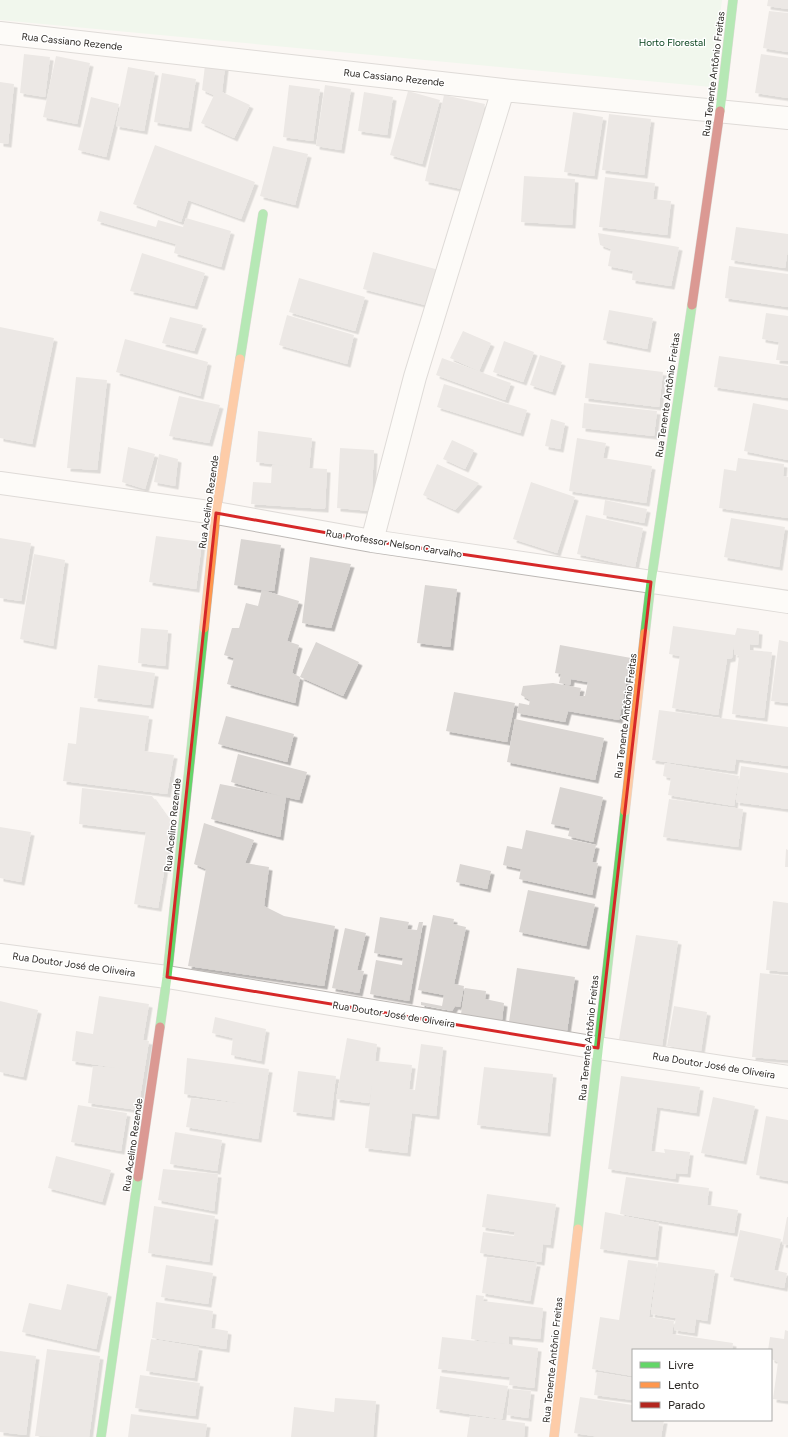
<svg xmlns="http://www.w3.org/2000/svg" width="788" height="1437" font-family="Figtree,sans-serif">
<style>
.green{fill:#e4f6e4}
.building{fill:#dad6d3;filter:url(#shadow)}
.lines{fill:none;stroke-linecap:round;stroke-linejoin:round}
.street-casing{stroke:#bcb8b5;stroke-width:24}
.fast-casing{stroke:#bcb8b5;stroke-width:10}
.slow-casing{stroke:#bcb8b5;stroke-width:10}
.jam-casing{stroke:#bcb8b5;stroke-width:10}
.street{stroke:#fefefd;stroke-width:22}
.fast{stroke:#63d668;stroke-width:9}
.slow{stroke:#ff974d;stroke-width:9}
.jam{stroke:#b3261e;stroke-width:9}
.marked{fill:none;stroke:#d62828;stroke-width:3;stroke-linejoin:round}
.labels{text-anchor:middle;stroke-width:3;stroke-linejoin:round;paint-order:stroke}
.street-label{font-size:10px;fill:#2b2723;stroke:#fff}
.park-label{font-size:10px;fill:#07421c;stroke:#fff}
</style>
<defs>
<filter id="shadow"><feDropShadow dx="3.5" dy="3.5" stdDeviation="0" flood-color="#0004"/></filter>
</defs>
<rect width="100%" height="100%" fill="#fbf7f4"/>
<path class="green" d="M0,0h722l-11,87 -711,-67z"/>
<path class="building" d="M768,0h20v9l-21,-3z
M769,11l19,2v39l-25,-4z
M24,54l26,3 -5,40 -25,-4z
M761,54l27,4v40l-33,-5z
M56,56l34,7 -13,61 -34,-7z
M205,65l20,2 -3,25 28,13 -16,33 -33,-15 13,-28 -12,-5z
M128,67l27,5 -11,59 -28,-5z
M162,73l34,6 -8,49 -34,-6z
M0,82l14,2 -6,60 -8,-1z
M289,85l31,4 -7,52 -30,-4z
M325,85l26,4 -10,61 -25,-4z
M408,91l32,9 -18,64 -32,-9z
M364,92l29,5 -6,38 -29,-4z
M444,95l41,9 -19,86 -41,-9z
M91,97l28,7 -13,53 -28,-7z
M573,112l30,5 -9,59 -30,-4z
M609,114l42,5 -7,56 -42,-5z
M155,145l100,37 -14,37 -53,-19 -7,22 -48,-18z
M273,146l35,8 -13,51 -35,-9z
M524,176l51,3 -3,46 -51,-3z
M605,177l50,6 -2,16 18,2 -4,34 -68,-8z
M100,211l56,16 2,-7 25,7 3,-9 45,13 -10,36 -47,-14 2,-9 -79,-23z
M736,227l52,7v15l-3,19 -54,-8z
M598,233l81,14 -8,39 -39,-6 1,-9 -25,-5 3,-17 -11,-4z
M373,252l66,18 -10,36 -66,-17z
M142,253l63,20 -11,33 -64,-15z
M729,266l59,8v33l-63,-9z
M299,278l66,19 -10,34 -66,-19z
M609,310l44,8 -6,31 -44,-9z
M766,313l22,3v45l-12,-1 3,-18 -17,-3z
M287,315l67,20 -7,29 -68,-19z
M170,317l33,8 -9,26 -32,-8z
M0,327l54,11 -22,106 -32,-6z
M463,331l28,12 -12,28 -29,-13z
M125,339l83,23 -8,34 -84,-24z
M504,341l30,11 -11,30 -30,-10z
M540,355l22,7 -10,30 -22,-7z
M719,356l69,10v32l-74,-11z
M442,358l69,25 -6,17 -69,-25z
M589,363l74,9 -4,35 -74,-9z
M76,377l31,3 -10,90 -30,-2z
M444,384l83,26 -7,23 -83,-26z
M179,396l41,9 -11,38 -40,-7z
M584,403l73,8 -3,25 -72,-8z
M753,403l35,7v50l-44,-9z
M551,419l14,4 -5,26 -15,-3z
M258,431l54,7 -3,30 18,1 -2,40 -74,-5 2,-22 18,1 1,-18 24,2 -40,-5z
M577,438l29,5 -3,15 49,8 -6,37 -77,-12z
M452,440l22,10 -9,19 -22,-10z
M128,447l27,7 -10,35 -23,-7z
M340,448l34,2 -3,61 -34,-3z
M159,454l19,5 -3,27 -21,-4z
M738,458l46,6 -1,12 5,1v41l-69,-10 5,-39 12,2z
M437,464l42,19 -24,27 -32,-15z
M531,482l44,15 -18,56 -44,-14z
M605,500l42,9 -3,14 -41,-8z
M586,515l57,13 -8,39 -58,-13z
M731,518l54,9 -6,40 -55,-10z
M156,536l46,6 -6,47 -47,-7z
M0,538l31,5 -10,58 -21,-3z
M241,539l40,6 -7,46 -12,-1 37,11 -12,40 12,4 -7,28 8,4 16,-35 43,20 -16,34 -43,-19 -5,26 -68,-19 7,-26 -10,-3 8,-27h7l7,-25 12,3 4,-16 -28,-5z
M34,554l31,6 -12,86 -33,-7z
M310,557l41,7 -20,64 -29,-5z
M425,585l32,4 -7,58 -33,-4z
M673,626l62,9 2,-7 22,3 -1,14 -8,-1v6l22,2 -8,66 -32,-4 7,-58 -5,-2v-12l-2,16 -5,1 -9,56 -46,-7 8,-52 -11,-2z
M141,628l27,2 -3,36 -27,-3z
M779,640l9,2v61l-17,-2z
M560,645l71,13 -12,62 -51,-9 -3,11 -48,-9 2,-10 10,2 1,-5 -9,-5 2,-9 30,-3 28,5 -2,8h6l3,-14 -17,-3 -1,6 -11,-2 2,-9 -6,-1z
M98,665l57,8 -5,32 -56,-7z
M454,692l61,11 -8,39 -61,-11z
M80,707l69,9 -5,35 30,4 -7,39 -104,-13 5,-38 8,1z
M659,710l129,17v39l-52,-7 -2,12 -82,-11z
M226,716l68,18 -7,28 -69,-18z
M515,719l89,19 -9,42 -88,-18z
M238,754l69,18 -8,28 -13,-3 -6,40 -69,-18 9,-35 61,12 -50,-14z
M665,763l74,13 -5,30 -66,-11 3,-17 -8,-2z
M741,766l47,7v36l-52,-7z
M560,787l43,10 -10,45 -25,-6 2,-8 -19,-4z
M82,788l70,8 20,28 -14,84 -24,-4 12,-72 -67,-8z
M669,799l74,10 -5,38 -75,-10z
M204,823l50,17 -9,23 24,4 -5,39 20,10 51,10 -11,60 -136,-20 18,-97 -12,-5z
M0,827l31,5 -10,50 -21,-4z
M526,830l70,15 -4,17 6,1 -6,32 -73,-16 2,-10 -18,-4 4,-19 15,3z
M786,849l2,1v17h-3z
M460,864l31,7 -4,18 -31,-7z
M528,890l67,14 -9,42 -67,-14z
M773,901l15,2v69l-22,-2z
M433,915l21,4 -1,5 13,3 -12,57 10,2 -4,21 -5,-1 -3,5 -31,-6v-3l21,4 2,-11 -26,-5z
M380,917l29,5 -2,7 10,1 2,-8h4l-14,79 -39,-7 6,-34 26,5 1,-7 -29,-5z
M345,928l21,5 -9,37 7,1 -5,22 -27,-5z
M636,935l42,6 -16,105 -43,-7z
M517,968l58,9 -8,54 -58,-9z
M760,973l28,3v84l-36,-3z
M465,988l21,3 -1,8 19,4 -2,17 -41,-6z
M99,996l50,8 -6,36 6,1 -11,69 -50,-7 5,-37 31,3 -52,-8 4,-30 17,3z
M0,1001l38,9 -15,67 -23,-5z
M674,1006l33,6 -6,39 -34,-5z
M215,1017l51,12 -5,32 -30,-6 2,-17 -21,-5z
M347,1038l30,6 -2,17 37,4 -3,24 6,1 6,-46 22,3 -7,69 -24,-3 -5,40 -42,-5 9,-79 -5,34 -33,-4z
M187,1058l82,11 -11,70 -72,-12 5,-29 61,7 -68,-11z
M484,1067l69,7 -6,59 -70,-8z
M298,1071l38,5 -5,41 -38,-5z
M621,1076l79,11 -4,26 -39,-6 -6,44 14,2 -1,-4 26,3 -3,22 -11,-1 -1,6 -67,-10z
M713,1097l42,9 -12,55 -42,-8z
M78,1105l49,8 -6,38 -50,-9z
M766,1116l22,4v61l-32,-6z
M175,1132l47,8 -5,31 -47,-7z
M56,1156l55,14 -9,32 -54,-14z
M163,1169l55,5 -4,37 -56,-11z
M626,1177l83,11 -2,17 31,5 -4,23 -114,-19z
M487,1194l69,10 -6,41 -7,-1 -2,18 -61,-9 3,-21 31,4 1,-4 -33,-5z
M154,1206l61,10 -6,46 -61,-9z
M605,1212l54,11 -4,34 -55,-8z
M787,1217h1v28l-6,-1z
M740,1230l41,9 -7,31 13,3 -3,15 -54,-11z
M487,1257l50,6 -7,38 -48,-8z
M628,1260l29,4 -8,53 25,4 -2,13 61,9 -1,7h-99v26l-41,-7 8,-52 19,3z
M658,1262l57,8 -8,51 -11,-2 -2,14 -20,-3 2,-12 -25,-4z
M166,1265l47,8 -5,31 -47,-7z
M67,1284l41,9 -12,56 -74,-17 7,-29 32,7z
M476,1295l8,1 -1,5 60,7 -3,31 -31,-3v8l-38,-5z
M156,1302l57,9 -2,17 17,3 -2,18 -74,-11z
M785,1330l3,1v70l-15,-2 5,-37 -7,-3v-9h-3l2,-13 14,2z
M442,1337l96,11 -4,40 -25,-3 1,-8 -72,-8z
M151,1339l48,8 -5,31 -48,-7z
M47,1349l53,7 -11,81 -54,-1z
M0,1351l36,5 -10,79 -26,-3z
M597,1372l36,6v22l-39,-5z
M140,1375l60,8 -5,33 -60,-8z
M440,1376l68,10 -6,33 -66,-10z
M510,1389l21,2 -3,27 -21,-3z
M580,1397l53,8v15h31l-3,17h-61l-26,-4z
M335,1398l41,3 -3,36h-42l1,-13 -1,13h-40l3,-30 40,5z
M131,1414l76,10 -2,13h-77z
M470,1416l55,7 -1,14h-57z"/>
<g class="lines">
<defs>
<path id="street" d="M0,33l503,57 285,28
M0,483l216,30 156,28 416,61
M372,541l43,-164 88,-287
M0,955l167,22 431,71 190,29"/>
<path id="fast" d="M720,111l13,-111
M240,359l23,-145
M645,633l6,-51 41,-277
M160,1027l7,-50 37,-349
M578,1229l47,-418
M101,1437l37,-260"/>
<path id="slow" d="M204,628l12,-115 24,-154
M625,811l20,-178
M554,1437l24,-208"/>
<path id="jam" d="M692,305l28,-194
M138,1177l22,-150"/>
</defs>
<use href="#street" class="street-casing"/>
<use href="#fast" class="fast-casing"/>
<use href="#slow" class="slow-casing"/>
<use href="#jam" class="jam-casing"/>
<use href="#street" class="street"/>
<use href="#fast" class="fast"/>
<use href="#slow" class="slow"/>
<use href="#jam" class="jam"/>
</g>
<path d="M0 0H788V1437H0ZM216,513l156,28 279,41 -53,466 -431,-71z" fill="#fbf7f4" fill-opacity=".55" fill-rule="evenodd"/>
<path class="marked" d="M216,513l156,28 279,41 -53,466 -431,-71z"/>
<g class="labels">
<g class="street-label">
<text transform="translate(72 41) rotate(6)" y="4">Rua Cassiano Rezende</text>
<text transform="translate(713 74) rotate(-83)" y="4">Rua Tenente Antônio Freitas</text>
<text transform="translate(394 77) rotate(6)" y="4">Rua Cassiano Rezende</text>
<text transform="translate(667 395) rotate(-82)" y="4">Rua Tenente Antônio Freitas</text>
<text transform="translate(208 502) rotate(-82)" y="4">Rua Acelino Rezende</text>
<text transform="translate(394 543) rotate(9)" y="4">Rua Professor Nelson Carvalho</text>
<text transform="translate(625 716) rotate(-83)" y="4">Rua Tenente Antônio Freitas</text>
<text transform="translate(172 825) rotate(-84)" y="4">Rua Acelino Rezende</text>
<text transform="translate(74 964) rotate(8)" y="4">Rua Doutor José de Oliveira</text>
<text transform="translate(394 1014) rotate(9)" y="4">Rua Doutor José de Oliveira</text>
<text transform="translate(588 1038) rotate(-84)" y="4">Rua Tenente Antônio Freitas</text>
<text transform="translate(714 1065) rotate(9)" y="4">Rua Doutor José de Oliveira</text>
<text transform="translate(132 1145) rotate(-82)" y="4">Rua Acelino Rezende</text>
<text transform="translate(552 1360) rotate(-84)" y="4">Rua Tenente Antônio Freitas</text>
</g>
<g class="park-label">
<text x="672" y="46">Horto Florestal</text>
</g>
</g>
<rect x="632" y="1349" width="140" height="72" fill="#ffffff" stroke="#aaa9a7"/>
<rect x="640" y="1362" width="20" height="6" fill="#63d668" stroke="#aaa9a7"/>
<text x="668" y="1369" font-size="12" fill="#2b2723">Livre</text>
<rect x="640" y="1382" width="20" height="6" fill="#ff974d" stroke="#aaa9a7"/>
<text x="668" y="1389" font-size="12" fill="#2b2723">Lento</text>
<rect x="640" y="1402" width="20" height="6" fill="#b3261e" stroke="#aaa9a7"/>
<text x="668" y="1409" font-size="12" fill="#2b2723">Parado</text>
</svg>
